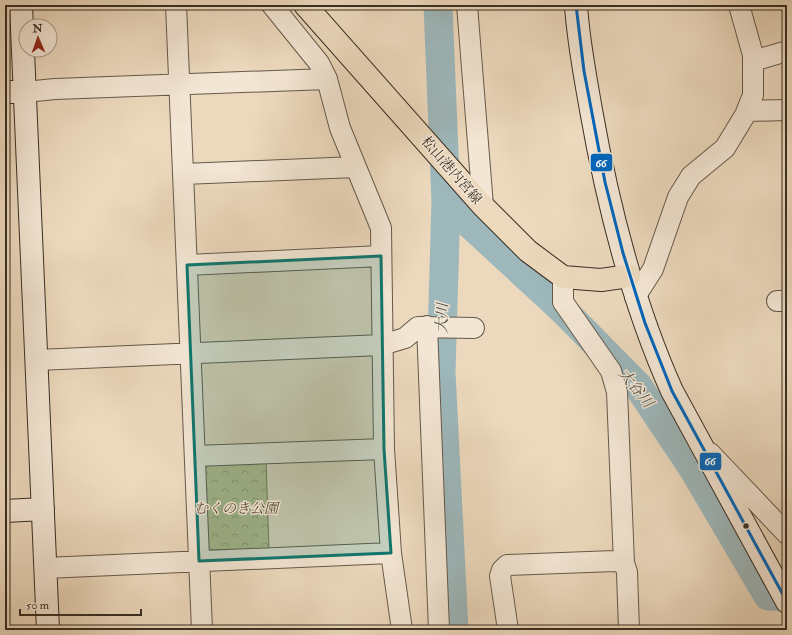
<svg xmlns="http://www.w3.org/2000/svg" width="792" height="635" font-family="'IM FELL Double Pica','Noto Serif JP',serif">
<style>
.park{fill:url(#park-crowns);stroke:#7c7658}
.lines{fill:none;stroke-linecap:round;stroke-linejoin:round}
.river{stroke:#9db7bb;stroke-width:29}
.street-casing{stroke:#65594a;stroke-width:22}
.secondary-casing{stroke:#382e23;stroke-width:24}
.primary-casing{stroke:#382e23;stroke-width:24}
.street{stroke:#f3e6d4;stroke-width:20}
.secondary{stroke:#f3e6d4;stroke-width:22}
.primary{stroke:#ecd9bd;stroke-width:22}
.bus-1-casing{stroke:#f3e6d4;stroke-width:6}
.bus-1{stroke:#0065bd;stroke-width:3}
.marked{fill:#0f766e;fill-opacity:0.2;stroke:#0f766e;stroke-width:3;stroke-linejoin:round}
.bus-dot{fill:#382e23;stroke:#f3e6d4;stroke-width:1.5}
.labels{text-anchor:middle;stroke-width:3;stroke-linejoin:round;paint-order:stroke}
.street-label{font-size:14px;fill:#382e23;stroke:#f3e6d4}
.park-label{font-size:14px;font-style:italic;fill:#534b38;stroke:#f3e6d4}
.water-label{font-size:15px;font-style:italic;fill:#515049;stroke:#f3e6d4}
.line-badge{stroke:#f3e6d4;stroke-width:1.5}
.badge-label{font-size:11px;text-anchor:middle;font-weight:bold;fill:#fff}
</style>
<defs>
<pattern id="park-crowns" width="20" height="18" patternUnits="userSpaceOnUse"><rect width="20" height="18" fill="#bfbd8c"/><path d="M2 6a3 3 0 1 1 6 0M12 15a3 3 0 1 1 6 0" fill="none" stroke="#9c9a72"/></pattern>
</defs>
<rect width="100%" height="100%" fill="#ecd9bd"/>
<filter id="stains"><feTurbulence type="fractalNoise" baseFrequency=".005" numOctaves="4"/><feColorMatrix values="0 0 0 0 .2 0 0 0 0 .09 0 0 0 0 .02 0 0 0 .5 -.17"/></filter>
<radialGradient id="worn" r=".72"><stop offset=".6" stop-color="#630" stop-opacity="0"/><stop offset="1" stop-color="#630" stop-opacity=".3"/></radialGradient>
<path class="park" d="M266,460l3,90h-57l-6,-6 -3,-73 9,-9z"/>
<g class="lines">
<path class="river" d="M438,5l8,197 -5,170 13,258
M446,202l116,107 76,77 56,84 74,126 19,1"/>
<defs>
<path id="street" d="M176,5l26,625
M272,5l47,58 8,16 13,49 41,100 3,221 7,104 11,77
M467,5l16,201
M753,61l34,-10
M25,92l30,-3 272,-10
M747,111l40,-1
M184,174l171,-7
M187,265l194,-9
M563,277v25l48,69 6,21 7,171
M635,297l18,-28 25,-72 13,-21 34,-28 20,-33 8,-20v-40l-14,-50
M777,301h10
M427,326l12,304
M37,360l345,-15 23,-7 13,-11 56,1
M710,453l77,81
M195,456l189,-7
M45,568l346,-15
M508,630l-8,-54 2,-6 5,-5 108,-4 9,2 3,9 2,58"/>
<path id="secondary" d="M21,5l27,625
M576,5c2,35 9,70 15,105 17,96 41,192 81,281l115,211
M5,92h20
M5,511l38,-2"/>
<path id="primary" d="M305,5l178,201 45,45 35,26 38,3 28,-4"/>
</defs>
<use href="#street" class="street-casing"/>
<use href="#secondary" class="secondary-casing"/>
<use href="#primary" class="primary-casing"/>
<use href="#street" class="street"/>
<use href="#secondary" class="secondary"/>
<use href="#primary" class="primary"/>
<defs>
<path id="bus-1" d="M576,5l8,66 21,111 18,71 22,70 27,68 115,211"/>
</defs>
<use href="#bus-1" class="bus-1-casing"/>
<use href="#bus-1" class="bus-1"/>
</g>
<path class="marked" d="M381,256l3,193 7,104 -192,8 -12,-296z"/>
<circle class="bus-dot" cx="746" cy="526" r="3.5"/>
<g class="labels">
<g class="street-label">
<text transform="translate(452 170) rotate(49)" y="5">松山港内宮線</text>
</g>
<g class="park-label">
<text x="236" y="513">むくのき公園</text>
</g>
<g class="water-label">
<text transform="translate(442 318) rotate(-88)" y="5">大川</text>
<text transform="translate(636 388) rotate(51)" y="5">大谷川</text>
</g>
</g>
<g class="line-badge">
<rect x="590" y="153" width="23" height="19" rx="4" fill="#0065bd"/>
<rect x="699" y="452" width="23" height="19" rx="4" fill="#0065bd"/>
</g>
<g class="badge-label">
<text x="601" y="167">66</text>
<text x="710" y="465">66</text>
</g>
<rect width="792" height="635" fill="none" stroke="#ecd9bd" stroke-width="20"/>
<rect x="6" y="6" width="780" height="623" fill="none" stroke="#382e23" stroke-width="2"/>
<rect x="10" y="10" width="772" height="615" fill="none" stroke="#382e23"/>
<g transform="translate(38 38) rotate(358)"><circle r="19" fill="#f3e6d4" stroke="#a89c8d"/>
<path d="M0-3L7 15L0 10L-7 15Z" fill="#8f2418"/>
<text y="-6" font-size="11" font-weight="bold" text-anchor="middle" fill="#382e23">N</text>
</g>
<path d="M20 609v6h121v-6" fill="none" stroke="#382e23" stroke-width="2"/>
<text x="26" y="609" font-size="12" fill="#382e23" stroke="#f3e6d4" stroke-width="3" paint-order="stroke">50 m</text>
<rect width="100%" height="100%" filter="url(#stains)"/>
<rect width="100%" height="100%" fill="url(#worn)"/>
</svg>
